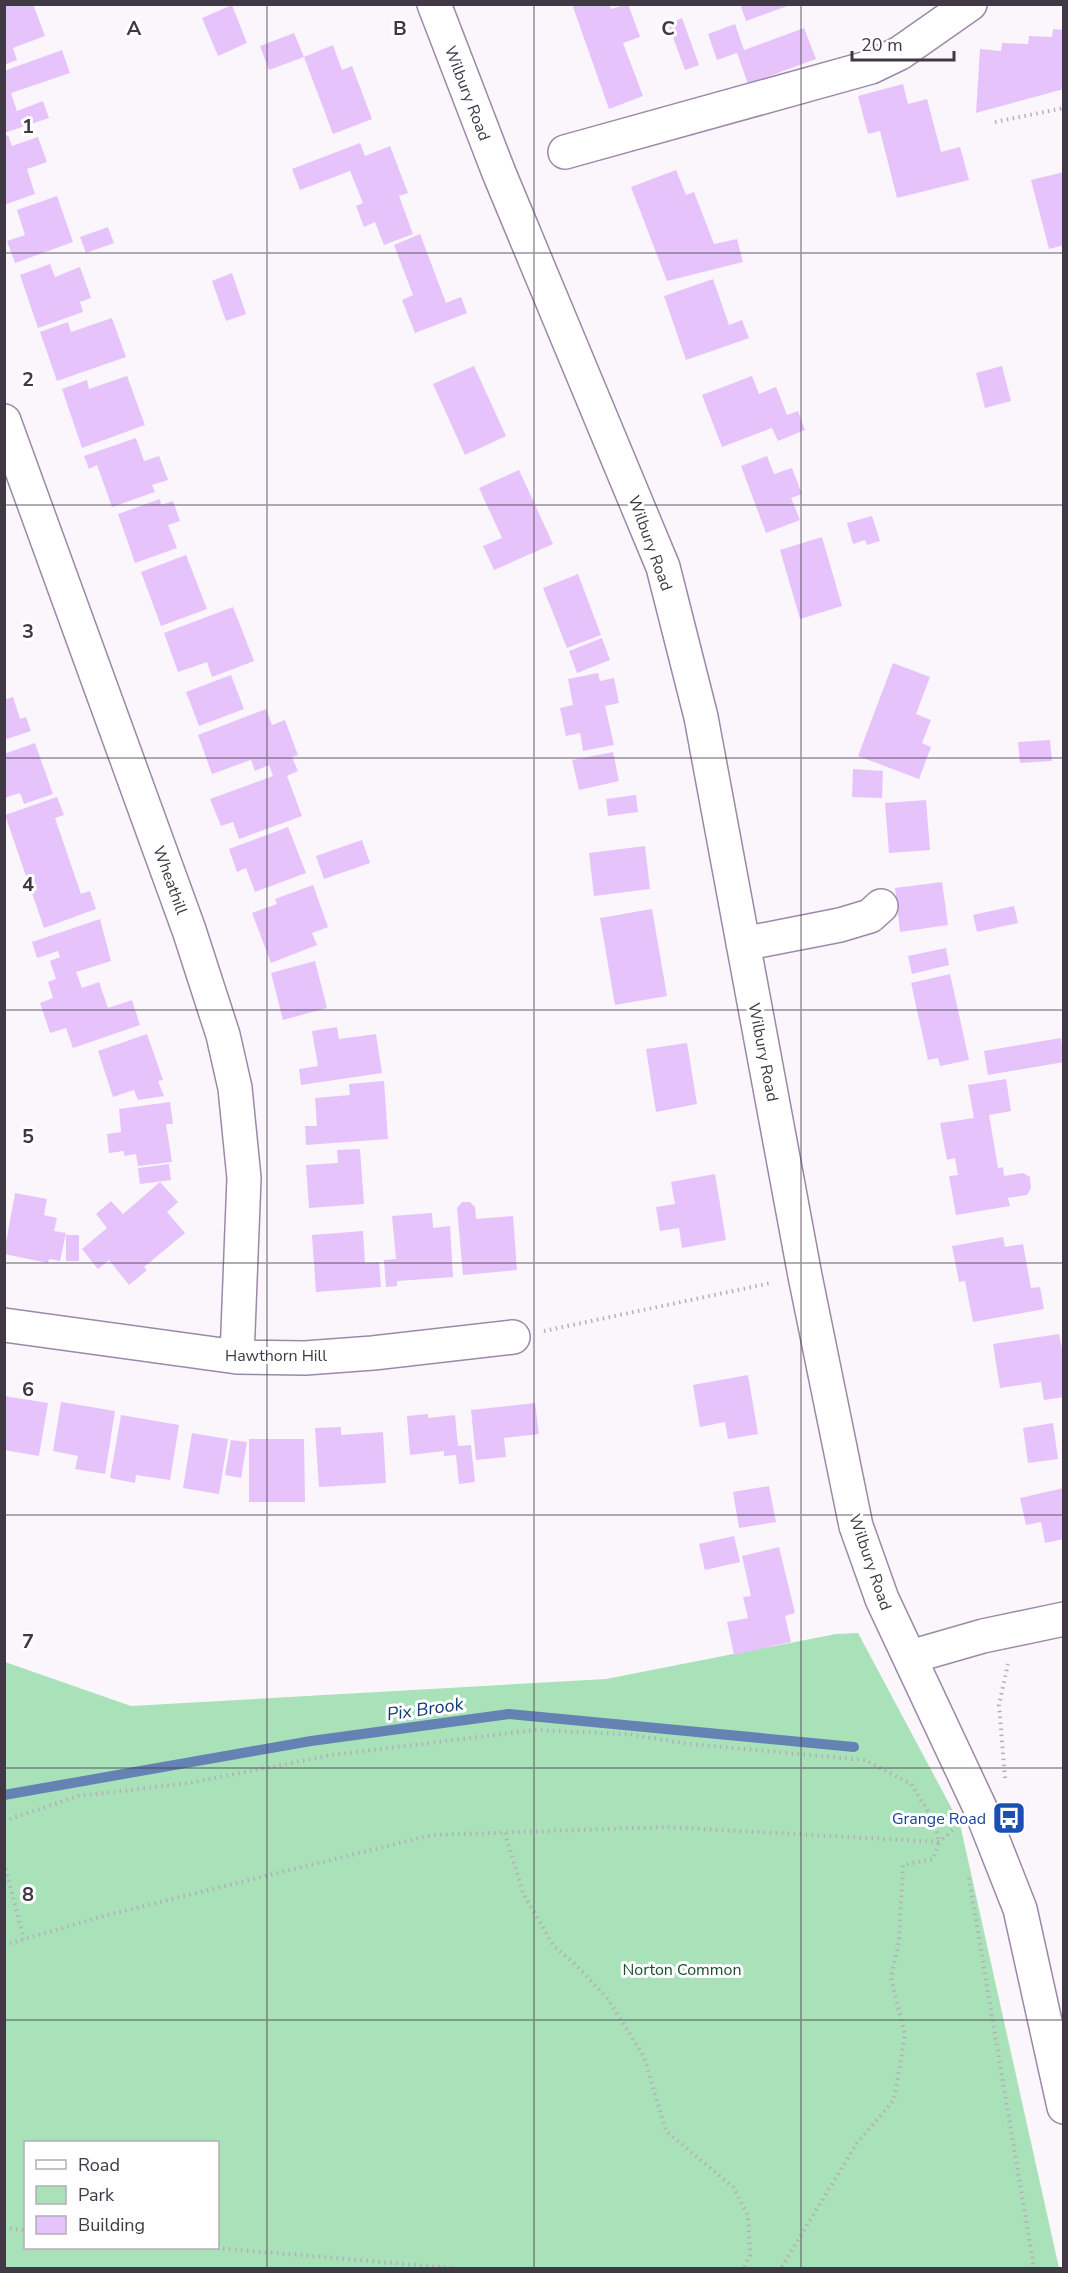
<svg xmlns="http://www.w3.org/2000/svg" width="1068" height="2273" font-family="'Nunito Sans',sans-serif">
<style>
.green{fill:#a9e2b9;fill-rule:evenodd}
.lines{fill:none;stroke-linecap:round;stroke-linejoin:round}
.stream{stroke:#6483b4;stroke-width:10}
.building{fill:#e7c3fc}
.minor-casing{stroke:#9c89a7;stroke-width:36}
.path{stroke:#b5afb8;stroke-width:4;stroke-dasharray:1.5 4.5;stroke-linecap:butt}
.minor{stroke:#fff;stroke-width:33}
.grid{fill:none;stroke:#413845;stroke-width:1.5;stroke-opacity:0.55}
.labels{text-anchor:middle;stroke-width:6;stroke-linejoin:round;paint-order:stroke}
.street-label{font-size:16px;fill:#413845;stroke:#fff}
.transit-label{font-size:16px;fill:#164399;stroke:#fff;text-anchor:end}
.park-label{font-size:16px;fill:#17502e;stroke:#fff}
.water-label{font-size:18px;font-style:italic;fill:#0d3c76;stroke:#fff}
.grid-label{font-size:20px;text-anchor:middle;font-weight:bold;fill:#413845;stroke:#fff;stroke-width:6;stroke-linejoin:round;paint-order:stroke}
</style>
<rect width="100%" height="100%" fill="#faf6fc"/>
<path class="green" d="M858,1633l102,191 99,444h-1054v-606l126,44 475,-27 230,-45zM26,2142h192v106h-192z"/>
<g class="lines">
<path class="stream" d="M4,1795l307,-54 198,-27 345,33"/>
</g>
<path class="building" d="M12,4h21l12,32 -32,12 4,12 -13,5v-58z
M572,4h37l2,5 17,-5 12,33 -17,6 20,53 -34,13z
M740,4h50v1l-44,16z
M232,5l15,38 -29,13 -16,-38z
M682,18l17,47 -14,5 -17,-46z
M735,24l9,26 60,-22 12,31 -68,25 -11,-31 -20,7 -9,-26z
M1053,29l11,1v59l-88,24 4,-64 21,2 1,-8 26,1 1,-8 23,1z
M294,33l10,24 -35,13 -9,-24z
M333,45l9,25 10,-4 20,53 -39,15 -29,-77z
M62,50l8,23 -59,20 6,18 26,-10 6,17 -45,15v-62z
M903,84l5,20 19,-5 14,53 19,-5 9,33 -72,18 -17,-67 -12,3 -10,-38z
M8,135l4,11 26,-9 9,25 -20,7 8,25 -31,11v-68z
M360,143l5,13 25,-10 18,47 -9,3 14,38 -29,11 -9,-23 -11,5 -8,-21 7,-3 -13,-32 -50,19 -8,-21z
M676,170l10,25 8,-3 20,52 23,-5 6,23 -76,19 -36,-94z
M1064,172v73l-15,4 -18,-69z
M57,196l16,46 -58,21 -8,-22 18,-6 -8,-25z
M108,227l6,16 -28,10 -6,-16z
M420,234l26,69 15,-6 6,16 -52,20 -13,-33 11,-5 -19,-50z
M50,264l5,13 25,-10 11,31 -11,4 3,10 -45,16 -18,-53z
M232,273l14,41 -20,7 -14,-40z
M713,279l16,46 13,-5 7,18 -63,22 -22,-64z
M112,318l14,39 -69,24 -17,-49 28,-10 3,10z
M474,366l32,70 -41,19 -32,-71z
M1002,366l9,35 -26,7 -9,-35z
M127,376l18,49 -63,23 -20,-59 25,-9 2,9z
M752,376l7,18 17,-7 11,28 11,-4 7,19 -27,11 -6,-13 -50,19 -20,-52z
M136,438l8,23 15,-5 9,24 -16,5 3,7 -43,15 -15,-42 -8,4 -5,-13z
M767,456l7,18 18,-6 10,26 -11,4 9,22 -34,13 -25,-67z
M519,470l34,74 -59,26 -11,-24 19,-8 -23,-50z
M160,499l1,6 12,-4 7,20 -12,4 9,23 -42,15 -17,-49z
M872,516l8,25 -13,4 -2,-5 -12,4 -6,-21z
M822,537l20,69 -42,13 -20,-69z
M186,555l21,54 -46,17 -20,-54z
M578,574l23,61 -34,13 -24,-60z
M233,607l21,54 -42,16 -5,-15 -29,10 -14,-39z
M602,638l8,22 -33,13 -8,-22z
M893,663l37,14 -14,37 15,6 -9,23 9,4 -12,32 -61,-23z
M598,673l2,8 14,-3 5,25 -14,3 9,39 -31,6 -3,-18 -14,3 -6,-28 13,-3 -5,-26z
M231,675l13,34 -45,17 -13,-34z
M13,697l7,22 6,-2 5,14 -27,9v-40z
M266,709l6,16 13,-5 13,35 -6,2 6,14 -11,5 15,40 -63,23 -6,-17 -12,4 -11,-27 63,-23 -4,-11 -14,6 -4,-11 -39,14 -14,-39z
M1050,740l2,21 -32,2 -2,-21z
M35,743l18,51 -29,10 -4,-11 -16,5v-44z
M613,752l6,29 -40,9 -7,-30z
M853,769l30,2 -1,27 -30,-1z
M636,795l2,17 -30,4 -2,-17z
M57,797l7,18 -9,3 26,76 9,-3 6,18 -52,19 -39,-113z
M926,800l4,50 -41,3 -4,-50z
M288,827l18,46 -51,19 -9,-24 -9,4 -8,-23z
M362,840l8,23 -46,16 -8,-23z
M645,846l5,43 -56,7 -5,-43z
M942,882l6,43 -48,7 -5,-44z
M313,885l15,42 -16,6 5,12 -46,18 -19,-50 25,-9 -2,-5z
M1014,906l4,17 -41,9 -4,-17z
M652,909l15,87 -52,9 -15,-87z
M100,919l11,42 -35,11 6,16 17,-6 9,26 24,-8 8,25 -67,23 -7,-20 -16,5 -10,-30 13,-5 -5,-16 8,-3 -6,-18 10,-4 -2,-6 -21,7 -5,-16z
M946,948l3,17 -37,9 -4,-18z
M315,961l12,47 -44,12 -12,-47z
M950,974l19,86 -29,6 -2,-8 -10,2 -17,-77z
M337,1027l2,12 37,-5 6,39 -81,12 -2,-16 19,-3 -6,-35z
M147,1034l16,46 -5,1 6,15 -26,4 -4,-10 -21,7 -15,-46z
M1061,1038l3,24 -76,13 -4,-24z
M687,1043l10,61 -41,8 -10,-63z
M1006,1079l5,32 -22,4 9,53 5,-1 1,9 19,-3 7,4 1,11 -4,7 -19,3 2,8 -54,9 -7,-39 9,-1 -3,-17 -8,2 -7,-37 34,-5 -6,-33z
M384,1081l4,58 -82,6 -1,-19h12l-2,-28 35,-3 -1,-11z
M170,1102l3,22h-7l6,38 -34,4 -2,-12 -12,2v-5l-15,2 -2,-19 14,-2 -2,-23z
M360,1149l4,55 -55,4 -3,-43 32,-2 -1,-13z
M169,1164l2,16 -31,4 -2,-16z
M715,1174l11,66 -44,8 -3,-20 -19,3 -4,-24 19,-3 -4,-22z
M160,1182l18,20 -11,10 18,21 -41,34 3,3 -18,15 -20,-25 -11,9 -16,-20 25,-21 -11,-14 15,-13 12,13z
M15,1193l32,6 -3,16 13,3 -3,13 12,2 -6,28 -11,-2 -1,4 -44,-9z
M462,1202h8l5,5 1,12 37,-3 4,54 -54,5 -6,-67z
M432,1213l1,15 17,-2 3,51 -56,4v5l-11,1 -2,-27 12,-1 -4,-43z
M363,1231l2,32 14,-1 2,25 -65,5 -4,-57z
M66,1235h13v26h-13z
M1003,1237l2,10 18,-3 8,44 9,-1 4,22 -71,13 -8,-41 -6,1 -7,-36z
M1059,1334l5,24v39l-20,3 -3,-18 -41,6 -7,-44z
M748,1375l10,59 -30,5 -3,-17 -25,5 -7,-42z
M4,1396l44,7 -9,53 -35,-6z
M61,1402l54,9 -10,63 -30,-5 3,-13 -25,-5z
M535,1403l4,31 -35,4 2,19 -30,3 -5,-50z
M428,1414v4l27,-3 3,31 13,-1 4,37 -16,2 -3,-29 -12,1v-5l-34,4 -3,-39z
M121,1415l58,10 -9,55 -34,-5 -1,8 -25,-5z
M1053,1423l5,36 -30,4 -5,-35z
M341,1427v8l42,-3 3,51 -67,4 -4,-59z
M192,1433l36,6 -9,55 -36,-6z
M249,1439h55l1,63h-56z
M231,1440l16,2 -6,36 -16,-3z
M769,1486l7,36 -37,6 -6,-36z
M1064,1488v51l-19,4 -4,-21 -15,3 -6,-27z
M734,1536l6,26 -35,8 -6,-26z
M779,1547l16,66 -10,3 6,26 -57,13 -7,-33 21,-4 -5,-21 8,-1 -9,-40z"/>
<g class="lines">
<defs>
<path id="minor" d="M434,4l65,169 164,394 38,150 104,559 51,250 26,73 99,211 39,99 44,198
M565,152l306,-85 29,-14 70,-49
M4,421l185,509 34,105 12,53 9,90 -7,179
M743,944l97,-19 30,-9 11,-10
M4,1325l233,32 68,1 68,-5 140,-16
M910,1657l73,-21 81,-17"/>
</defs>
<use href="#minor" class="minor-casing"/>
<path class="path" d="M995,122l69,-14
M544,1331l227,-48
M1005,1778l-6,-73 9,-41
M4,1821l74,-25 111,-13 143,-28 203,-25 92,4 63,10 175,16 46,24 23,37 5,21 -6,17 -30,6 -4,76 -8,37 14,57 -11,65 -37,43 -76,125
M505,1833l18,60 30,52 24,21 31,33 36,58 22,74 67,56 15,29 2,39 -6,13
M4,1863l20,76
M969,1878l65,390
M4,1945l103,-30 325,-80 234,-8 273,15 14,-12
M4,2228l22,2
M217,2248l236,20"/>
<use href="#minor" class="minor"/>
</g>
<path class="grid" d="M267,4v2264M534,4v2264M801,4v2264M4,253h1060M4,505h1060M4,758h1060M4,1010h1060M4,1263h1060M4,1515h1060M4,1768h1060M4,2020h1060"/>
<defs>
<symbol id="bus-square" viewBox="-11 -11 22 22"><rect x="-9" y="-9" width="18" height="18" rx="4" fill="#1a4fb4" stroke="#fff"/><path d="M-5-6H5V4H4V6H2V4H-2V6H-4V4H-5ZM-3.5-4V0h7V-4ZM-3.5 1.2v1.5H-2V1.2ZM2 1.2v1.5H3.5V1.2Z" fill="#fff"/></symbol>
</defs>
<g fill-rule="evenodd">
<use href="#bus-square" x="990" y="1799" width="38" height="38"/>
</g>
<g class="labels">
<g class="street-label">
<text transform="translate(468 93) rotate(69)" y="6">Wilbury Road</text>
<text transform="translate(651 543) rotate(70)" y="6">Wilbury Road</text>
<text transform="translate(171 880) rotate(70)" y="6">Wheathill</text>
<text transform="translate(764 1052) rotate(79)" y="6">Wilbury Road</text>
<text x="276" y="1361">Hawthorn Hill</text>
<text transform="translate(871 1562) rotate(71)" y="6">Wilbury Road</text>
</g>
<g class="transit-label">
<text x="986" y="1824">Grange Road</text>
</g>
<g class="park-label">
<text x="682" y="1975">Norton Common</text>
</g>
<g class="water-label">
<text transform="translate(425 1709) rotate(-8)" y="6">Pix Brook</text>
</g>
</g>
<g class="grid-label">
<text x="134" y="35">A</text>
<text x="400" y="35">B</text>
<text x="668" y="35">C</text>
<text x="28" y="133">1</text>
<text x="28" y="386">2</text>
<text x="28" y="638">3</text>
<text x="28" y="891">4</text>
<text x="28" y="1143">5</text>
<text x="28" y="1396">6</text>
<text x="28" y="1648">7</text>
<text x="28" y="1901">8</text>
</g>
<rect width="1068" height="2273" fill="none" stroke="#413845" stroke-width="12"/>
<rect x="24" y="2141" width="195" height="108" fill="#ffffff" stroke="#b3afb5" stroke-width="1.5"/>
<rect x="36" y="2160" width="30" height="9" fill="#ffffff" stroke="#b3afb5" stroke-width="1.5"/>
<text x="78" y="2171" font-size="18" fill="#413845">Road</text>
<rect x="36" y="2186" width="30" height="18" fill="#a9e2b9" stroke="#b3afb5" stroke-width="1.5"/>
<text x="78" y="2201" font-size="18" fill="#413845">Park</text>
<rect x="36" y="2216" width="30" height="18" fill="#e7c3fc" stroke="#b3afb5" stroke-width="1.5"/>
<text x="78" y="2231" font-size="18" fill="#413845">Building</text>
<path d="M852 51v9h102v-9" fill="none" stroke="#413845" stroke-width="3"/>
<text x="861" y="51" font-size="18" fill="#413845" stroke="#ffffff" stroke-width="4.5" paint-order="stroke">20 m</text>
</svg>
